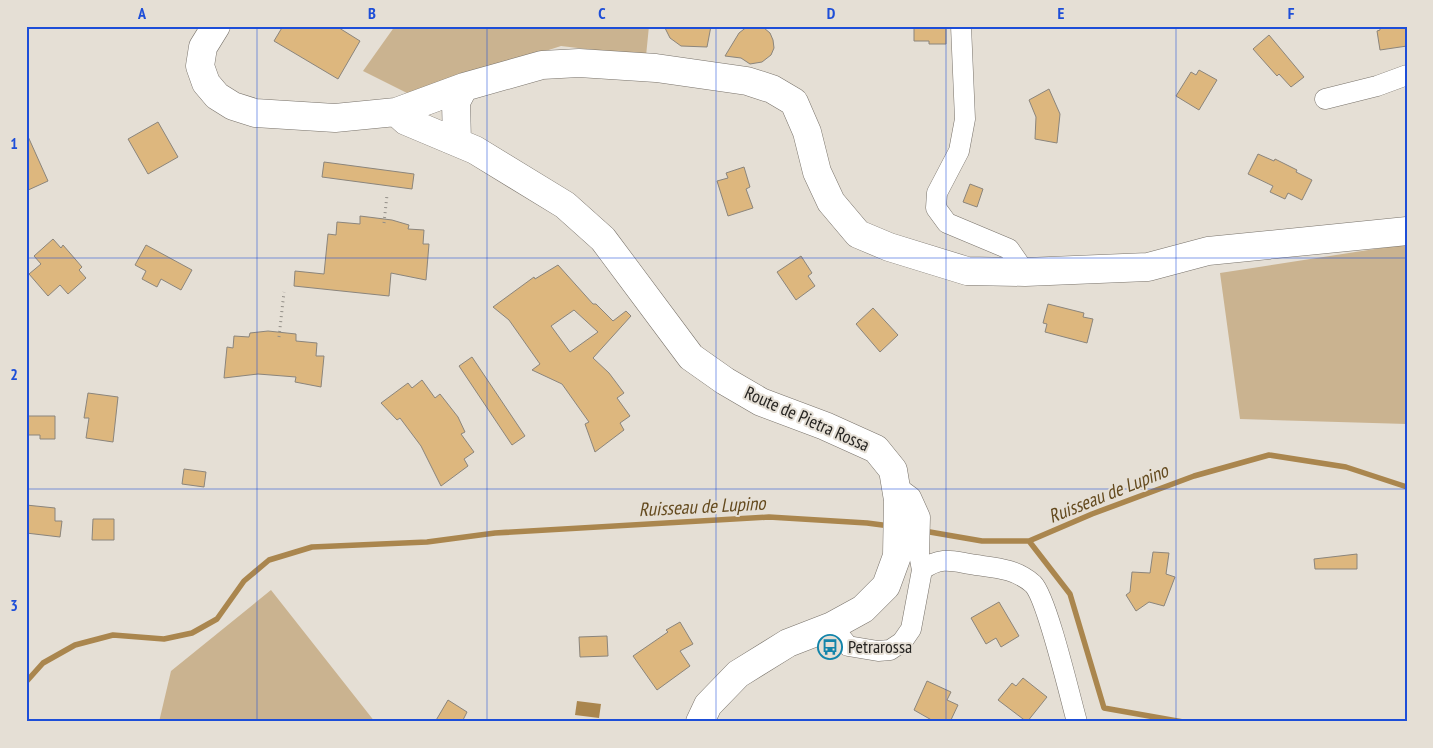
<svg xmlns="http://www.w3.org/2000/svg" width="1433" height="748" font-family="'PT Sans Narrow',sans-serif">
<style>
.green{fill:#cab390}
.water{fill:#aa864e}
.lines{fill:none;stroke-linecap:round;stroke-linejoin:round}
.stream{stroke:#aa864e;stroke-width:5.5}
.building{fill:#ddb77e;stroke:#8b857c;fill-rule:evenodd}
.street-casing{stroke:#78726a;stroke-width:21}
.secondary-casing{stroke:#78726a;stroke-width:29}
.path{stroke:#938f88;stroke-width:3;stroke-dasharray:1 4;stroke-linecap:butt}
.street{stroke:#fff;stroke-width:20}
.secondary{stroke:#fff;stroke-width:28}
.grid{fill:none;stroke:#1d4ed8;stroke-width:1;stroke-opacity:0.55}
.labels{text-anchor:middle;stroke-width:4;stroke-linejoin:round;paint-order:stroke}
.street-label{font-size:18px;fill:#272522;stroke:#e5dfd5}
.poi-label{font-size:18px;fill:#272522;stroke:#e5dfd5;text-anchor:start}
.water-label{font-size:19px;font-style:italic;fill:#644a1e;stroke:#e5dfd5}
.neatline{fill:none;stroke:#1d4ed8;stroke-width:2}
.grid-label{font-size:16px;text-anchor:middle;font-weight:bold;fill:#1d4ed8}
</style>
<rect width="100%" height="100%" fill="#e5dfd5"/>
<path class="green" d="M395,26h254l-3,30 -85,-10 -150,49 -48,-24z
M1407,244v180l-167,-5 -20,-146z
M271,590l104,132h-216l12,-51z"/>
<path class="water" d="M577,701l24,3 -2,14 -24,-3z"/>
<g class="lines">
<path class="stream" d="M924,531l58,10h47l63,-27 102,-38 75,-21 77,12 61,20
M1029,541l41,53 34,114 79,14
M26,682l17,-19 32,-18 38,-10 51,4 28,-6 25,-14 27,-38 25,-21 43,-13 115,-5 68,-9 274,-16 98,6 23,3"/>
</g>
<path class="building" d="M283,26h53l24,15 -22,38 -64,-38z
M664,26h47l-4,21 -26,-1 -11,-8z
M748,26l16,2 6,5 3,7 1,8 -3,7 -9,7 -12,2 -9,-6 -16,-2 14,-23z
M914,26h32v18h-17v-3h-15z
M1380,26h27v20l-27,4 -3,-19 3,-1z
M1269,35l35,42 -13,10 -12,-13 -2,2 -24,-27z
M1199,70l18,10 -18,30 -23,-14 15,-24 5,3z
M1049,89l11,25 -3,29 -22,-4 1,-22 -7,-17z
M158,122l20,35 -30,17 -20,-35z
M26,132l22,49 -22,10z
M1258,154l16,7 1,-2 22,11 -1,2 16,8 -10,20 -14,-7 -3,6 -15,-7 3,-6 -25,-12z
M324,162l90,12 -2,15 -90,-12z
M744,167l6,20 -4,2 7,19 -25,8 -11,-35 11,-3 -2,-5z
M970,184l13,5 -6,18 -14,-5z
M360,216l32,4 17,5 -1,4 16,1 -1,14h6l-3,36 -35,-7 -2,23 -95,-10 1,-15 29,3 4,-40 8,1 1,-13 23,2z
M53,239l8,9 2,-3 19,22 -3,3 7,8 -18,16 -8,-9 -12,11 -19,-22 12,-10 -7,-8z
M146,245l46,25 -11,20 -20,-11 -4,8 -15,-8 4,-8 -11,-6z
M801,256l11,17 -4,3 7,10 -19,14 -19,-28z
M558,265l35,39h3l17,17 13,-10 5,5 -38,42 16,15 15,20 -7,5 13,18 -10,7 4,7 -29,22 -10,-28 4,-2 -27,-38 -30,-14 8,-6 -31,-44 -16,-13 41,-30 1,2zM574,310l24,22 -28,20 -19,-26z
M1048,304l36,9 -1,4 10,2 -6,24 -42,-11 2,-8 -4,-1z
M873,308l25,27 -18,17 -24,-28z
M268,331l28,3v7l21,2 -1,13h8l-3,31 -26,-5 1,-5 -38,-3 -34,4 3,-31 6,1 1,-12 15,1 1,-4z
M472,357l53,79 -13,9 -53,-79z
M422,380l13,18 5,-4 18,23 7,15 -4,2 13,18 -10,7 4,7 -27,20 -20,-40 -21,-28 -3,2 -16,-17 27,-20 4,5z
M88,393l30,4 -5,45 -27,-4 3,-20h-5z
M26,416h29v23h-15v-4h-14z
M184,469l22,3 -2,15 -22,-3z
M26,505l29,3v13h7l-2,16 -34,-4z
M93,519h21v21h-22z
M1153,552l16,1 -3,21 9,3 -11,29 -15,-4 -13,9 -10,-16 4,-3 2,-20 18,1z
M1357,554v15h-42l-1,-10z
M999,602l20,34 -18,11 -5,-9 -10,6 -15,-26z
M680,622l13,22 -13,7 10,15 -33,24 -24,-34 35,-24 -2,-2z
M607,636l1,20 -28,1 -1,-20z
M1023,678l24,19 -20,25 -29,-22 14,-17 4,3z
M927,681l24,11 -4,8 11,5 -8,17h-15l-21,-12z
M448,700l19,12 -5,10h-27z"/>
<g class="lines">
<defs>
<path id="street" d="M961,26l4,93 -6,32 -22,42 -1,15 11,15 62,26 16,23
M1325,99l52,-13 30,-11
M896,486l15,11 9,20 -1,37 3,16
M832,626l16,20 30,5 12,-1 12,-8 9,-13 11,-59c20,-15 32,-8 54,-5 22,3 40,4 57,19 14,14 37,113 44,138"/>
<path id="secondary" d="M216,26l-13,21 -3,19 6,17 11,13 16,10 22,7 80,5 61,-6 68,-25 78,-22 37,-2 77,5 91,13 25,8 22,13 13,30 10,40 14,30 27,32 31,13 78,24 58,1 123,-5 60,-16 199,-20
M396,112l10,9 69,29 90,55 38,34 88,118 34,24 36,21 64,24 51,23 17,21 5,30 -1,56 -11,30 -23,23 -31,17 -44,17 -50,31 -30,31 -8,17
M457,142l-1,-40 8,-15"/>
</defs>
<use href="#street" class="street-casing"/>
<use href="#secondary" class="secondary-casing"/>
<path class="path" d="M384,223l3,-28
M279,337l5,-45"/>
<use href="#street" class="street"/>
<use href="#secondary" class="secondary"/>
</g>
<path class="grid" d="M257,26v696M487,26v696M716,26v696M946,26v696M1176,26v696M26,258h1381M26,489h1381"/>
<defs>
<symbol id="bus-ring" viewBox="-11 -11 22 22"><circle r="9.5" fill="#e5dfd5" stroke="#1284aa" stroke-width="1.5"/><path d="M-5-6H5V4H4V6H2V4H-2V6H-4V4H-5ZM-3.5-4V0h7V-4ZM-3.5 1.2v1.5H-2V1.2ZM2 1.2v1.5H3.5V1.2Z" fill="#1284aa"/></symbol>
</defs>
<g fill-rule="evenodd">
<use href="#bus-ring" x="816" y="633" width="28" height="28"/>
</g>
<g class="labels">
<g class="street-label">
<text transform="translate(807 419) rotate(24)" y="6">Route de Pietra Rossa</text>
</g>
<g class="poi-label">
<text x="848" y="653">Petrarossa</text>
</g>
<g class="water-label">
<text transform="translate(1108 493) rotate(-22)" y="7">Ruisseau de Lupino</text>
<text transform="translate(702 506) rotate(-3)" y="7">Ruisseau de Lupino</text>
</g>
</g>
<rect width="1433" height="748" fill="none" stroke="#e5dfd5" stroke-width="55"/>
<rect x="28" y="28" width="1378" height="692" class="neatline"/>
<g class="grid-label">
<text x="142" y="19">A</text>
<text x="372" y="19">B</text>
<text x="602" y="19">C</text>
<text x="831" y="19">D</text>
<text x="1061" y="19">E</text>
<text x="1291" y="19">F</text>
<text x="14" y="149">1</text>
<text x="14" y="380">2</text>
<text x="14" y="611">3</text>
</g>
</svg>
